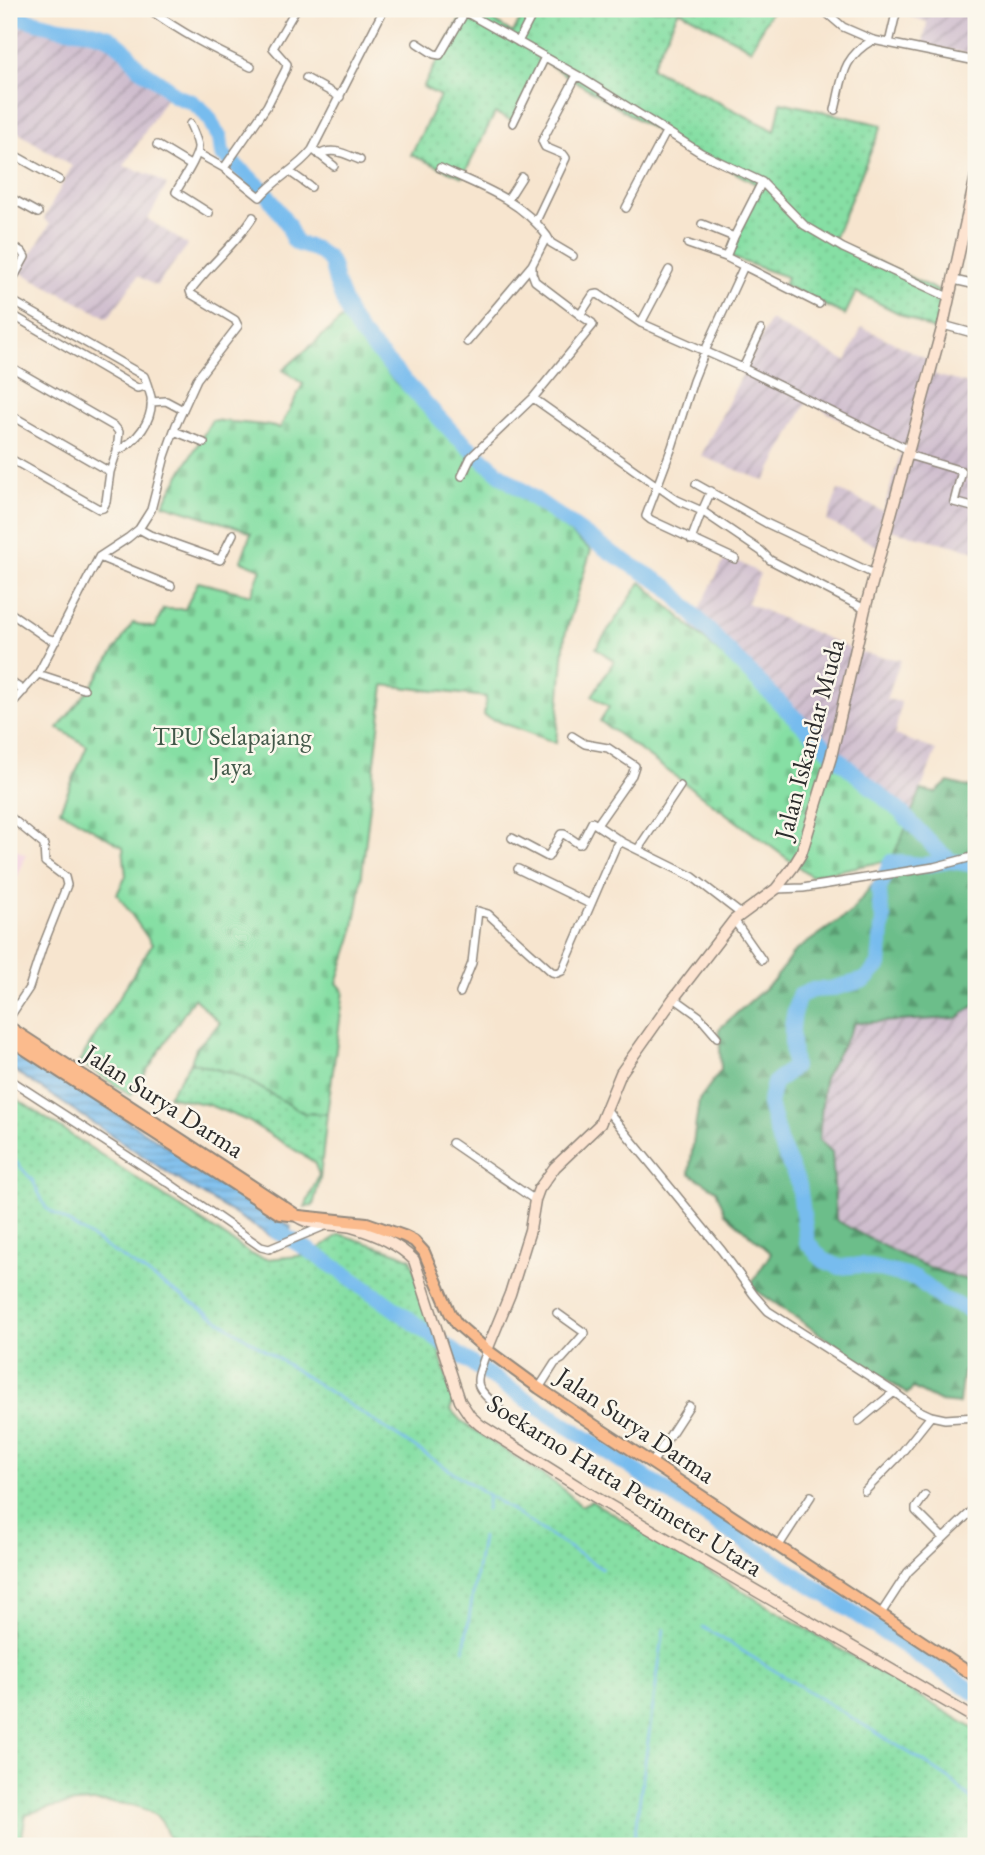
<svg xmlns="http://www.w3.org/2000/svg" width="985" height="1855" font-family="'EB Garamond',serif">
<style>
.built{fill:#f3cfdf}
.industrial{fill:url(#industrial-furrows)}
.grass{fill:url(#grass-dots);stroke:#588568;stroke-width:2}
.forest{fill:url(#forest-firs);stroke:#4c745a;stroke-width:2}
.cemetery{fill:url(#cemetery-stones);stroke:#588568;stroke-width:2}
.water{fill:url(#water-rules);stroke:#51748c;stroke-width:2}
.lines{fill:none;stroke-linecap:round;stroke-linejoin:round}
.stream{stroke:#77bcee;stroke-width:2.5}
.river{stroke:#77bcee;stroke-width:16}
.street-casing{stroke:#91887d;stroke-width:10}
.secondary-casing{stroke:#91887d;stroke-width:13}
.primary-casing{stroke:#91887d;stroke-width:14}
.street{stroke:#fff;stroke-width:7}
.secondary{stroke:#fde4d1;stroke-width:10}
.primary{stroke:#fbbb8d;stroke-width:10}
.labels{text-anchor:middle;stroke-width:5;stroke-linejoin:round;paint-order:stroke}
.park-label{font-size:26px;fill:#425849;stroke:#fbf7ec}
.street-label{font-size:26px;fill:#2b2b2b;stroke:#fbf7ec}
</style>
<defs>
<pattern id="industrial-furrows" width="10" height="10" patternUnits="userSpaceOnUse" patternTransform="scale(1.75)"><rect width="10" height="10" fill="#cfbdce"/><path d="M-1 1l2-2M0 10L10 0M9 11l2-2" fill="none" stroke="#a89aa7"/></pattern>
<pattern id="grass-dots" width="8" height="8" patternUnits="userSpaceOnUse" patternTransform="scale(1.75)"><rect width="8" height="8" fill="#86dfa4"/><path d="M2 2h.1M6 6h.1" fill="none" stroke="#74c08d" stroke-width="1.8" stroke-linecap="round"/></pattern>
<pattern id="forest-firs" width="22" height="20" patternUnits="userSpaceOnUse" patternTransform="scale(1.75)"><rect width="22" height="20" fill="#6cbe8a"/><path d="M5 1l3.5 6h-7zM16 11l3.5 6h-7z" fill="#599b71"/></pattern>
<pattern id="cemetery-stones" width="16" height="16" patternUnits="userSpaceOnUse" patternTransform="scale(1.75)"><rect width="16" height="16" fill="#86dfa4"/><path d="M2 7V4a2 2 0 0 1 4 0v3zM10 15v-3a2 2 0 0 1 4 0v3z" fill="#74c08d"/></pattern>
<pattern id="water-rules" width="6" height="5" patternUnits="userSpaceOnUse" patternTransform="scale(1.75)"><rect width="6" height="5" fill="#77bcee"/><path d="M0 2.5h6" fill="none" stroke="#6299c1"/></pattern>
</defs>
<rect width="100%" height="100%" fill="#fbf7ec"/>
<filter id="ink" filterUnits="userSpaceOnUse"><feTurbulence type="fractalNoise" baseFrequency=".0143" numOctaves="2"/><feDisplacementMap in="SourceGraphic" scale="14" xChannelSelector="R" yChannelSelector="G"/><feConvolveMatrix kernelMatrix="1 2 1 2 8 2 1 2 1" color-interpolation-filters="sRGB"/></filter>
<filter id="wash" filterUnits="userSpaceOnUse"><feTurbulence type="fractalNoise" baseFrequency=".00686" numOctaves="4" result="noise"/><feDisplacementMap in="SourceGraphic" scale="28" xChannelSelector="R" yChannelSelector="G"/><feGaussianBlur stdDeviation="1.57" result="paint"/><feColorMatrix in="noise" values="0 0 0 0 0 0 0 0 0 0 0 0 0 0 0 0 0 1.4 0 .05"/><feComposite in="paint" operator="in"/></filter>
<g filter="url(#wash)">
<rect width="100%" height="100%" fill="#f7e5cf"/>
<path class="built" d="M9,846l17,9 -17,44z"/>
<path class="industrial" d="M898,9h78v46l-53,-10 4,-23 -30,-10z
M9,11l98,26 32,37 30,19 -45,73 27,9 16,10 -19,34 40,26 -32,41 -18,-10 -30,42 -88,-46 30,-48 -6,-5 28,-53 -63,-39v-18l2,-5 -2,-1z
M770,320l76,41 16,-34 73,36v12l41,11v165l-86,-21 -3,21 -60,-30 11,-31 45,21 19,-61 -95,-48 -42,79 -64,-25z
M727,555l33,19 -13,29 113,50 41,7 -15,39 15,3 -6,33 41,15 -28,74 -218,-197z
M976,1004v278l-14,-3 -68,-26 -58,-33 -4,-68 -13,-11 5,-63 31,-56 102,-4z"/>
<path class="grass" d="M526,9h246l-21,40 -72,-39 -28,58 124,63 6,-29 101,23 -49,116 112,53 -10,37 -79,-39 -11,23 -61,-30 3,-8 -60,-21 32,-70 -35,-20 -34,-14 -147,-91 -30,60 -18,-8 -32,64 -52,-22 29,-59 -17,-9 40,-73 15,-3 35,22z
M191,1062l49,14 64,37 23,1 -7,64 -7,28 -8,1 14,-32 -5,-13 -66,-41 -39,-16 -41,-9z
M9,1094l244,161 14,4 42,-4 31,-21 58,19 13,6 43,143 -4,7 12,13 100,66 19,18 10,-5 385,229v116h-804c-4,-8 -6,-18 -11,-25 -15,-22 -74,-21 -98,-16 -13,2 -25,6 -37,9l-6,32h-11z"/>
<path class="forest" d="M948,782l28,7v54l-4,4 4,16v141l-19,14 -102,5 -31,55 -5,62 13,12 4,68c44,25 90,51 140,62v87l-13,2 -4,33 -19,-2 -27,-14 -6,6 -157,-108 21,-33 -46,-40 -9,-23 -27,-17 10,-73 22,-30 -2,-41 55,-49 20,-28 57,-40 40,-52 30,-70 14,3z"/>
<path class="cemetery" d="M343,318l52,64 99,89 97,79 -26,85 -9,108 -72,-27 2,-19 -102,-12 -25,214 -7,38 -15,46 7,8 -17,123 -23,-1 -64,-37 -49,-14 5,-14 24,-25 -26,-25 -63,97 -52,-33 73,-118 -35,-50 9,-18 -3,-29 -63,-37 27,-64 -29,-18 34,-43 41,-62 22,5 8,-19h22l13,-27 53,13 10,-26 -20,-8 10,-28 -11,-5 -77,-24 49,-84 52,5 16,3 23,-44 -20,-14z
M641,582l267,242 -17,36 -80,16 -211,-155 9,-14 -17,-11 22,-35 -18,-13z"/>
<path class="water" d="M9,1044l282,183 -3,10 -11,3 -95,-58 -173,-115z"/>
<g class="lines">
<path class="stream" d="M9,1154l24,27 13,27 556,361
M486,1510l2,-15
M703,1627l218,133 30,20 25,24
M464,1650l18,-113
M633,1846l31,-217"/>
<path class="river" d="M9,15l51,13 32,4 17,5 17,14 13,17 25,17 11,11 17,6 10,8 7,8 7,15 4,4 2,17 42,36 24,35 6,16 5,3 16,5 13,9 4,7 4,17 13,33 12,19 94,101 47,41 108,76 58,35 55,59 66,66 55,52 59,50 32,34 16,13
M976,865l-25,-4 -28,4 -32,-3 -12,27 1,16 3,13 -4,47 -14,15 -35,9 -18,1 -13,6c-9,26 -8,44 -5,71l-20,16 -5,21 11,39 19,42 8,57 16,18 17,7 22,-2 54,13 26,21 34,13
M276,1231c76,42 143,99 216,146 161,106 324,209 484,317"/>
</g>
</g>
<g filter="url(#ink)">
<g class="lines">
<defs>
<path id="street" d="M149,9c32,24 66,41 102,58
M296,9l-23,39 14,16 -1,5 -19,37 -43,62 36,29c15,-18 37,-28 52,-47l72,-141
M460,9l117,66 124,78 61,29 42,43 39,23 105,49
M822,9l21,18 30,13 103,21
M518,42l17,-33
M417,43l17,11 6,1 25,-43
M889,43l8,-34
M306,78l34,19
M835,110c8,-32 6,-52 38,-70
M513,123l32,-66
M190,124c3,7 7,15 8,22 1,11 -17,36 -22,46l33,21
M157,145l33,20
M9,152l50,28
M316,152l18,14
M197,153l27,15
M319,155c13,-9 28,0 41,5
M440,168c40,18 81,32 107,68l-15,29 -65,77
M290,172l21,15
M9,197l29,16
M508,199l14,-22
M626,208l40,-76
M536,221l30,-63 -2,-3 -19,-8 -3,-6 35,-66
M702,224l32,13
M547,236l4,7 22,13
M9,244l13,8 3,5 -16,29
M688,244l38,13
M532,265v8l3,8 45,34 13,-20 5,-1 43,29 102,45 166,82
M744,266l75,38
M954,280l22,5
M9,299l135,77c3,7 5,14 7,21 3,24 -15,45 -34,54
M9,313l128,75 10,-2
M641,323l28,-53
M943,325l33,9
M9,366l106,61 4,5 -2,19 -7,21 -4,30 -3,6 -4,1 -90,-51
M743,368l18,-38
M533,398l144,102 25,11 59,40 9,9 95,49
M151,402l15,-1 17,9
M9,414l101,58
M174,431l30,12
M908,455l54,16 -8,31 22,6
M462,476l9,-19 62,-59 60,-73 -1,-2 -12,-8
M696,484l70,39 108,51
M139,529l11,6 70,25 13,-26
M691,540l11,-29 9,-20
M99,557l72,29
M735,559l-84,-39 -5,-4 26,-69 21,-66 12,-30 39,-85 -18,-9 8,-20 28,-55
M9,612l38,26 9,3
M38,674l46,15
M9,681l15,10
M9,707l29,-33 61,-117 29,-19 11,-9 5,-8 7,-11 14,-54 11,-31 21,-46 41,-53 -3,-6 -44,-26 -1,-3c19,-26 46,-47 63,-74
M572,736l13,8 23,4 27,18 -3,9 -35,50
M9,816l35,29 1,17 20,15 2,8 -25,63 -13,40 -20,30
M512,838l36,19 13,-23h3l15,10 2,-1 11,-21 30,20
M638,849l42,-63
M518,869l72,35
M776,889l27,-1 131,-21 42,-11
M734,920l28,40
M460,993l12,-30 6,-52 10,3 64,58 5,1 5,-2 54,-125 6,-4 71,35 48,37
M674,998l25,18 18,21
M9,1079l160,104 92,64 8,2 58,-24
M606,1109l116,142 32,44 14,16 126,81 24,18 13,6 14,3 31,-2
M452,1143l83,57
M487,1350c-12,36 -16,33 13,59
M539,1388l16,-25 7,-4 23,-26 -28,-20
M859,1421l35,-29
M652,1463l37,-57
M865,1491l34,-35 32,-40
M925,1495l-9,13v3l27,27
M778,1547l33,-51
M880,1615l28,-43 68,-65"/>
<path id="secondary" d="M298,1217c15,10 36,6 53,10 22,6 47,17 63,33l46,141 10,15 10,9 110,69 386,225
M487,1350l23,-56 20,-64 5,-30 4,-11 16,-22 45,-43 21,-51 53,-75 60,-78 42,-31 17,-22 8,-13 30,-97 34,-148 78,-284 33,-149"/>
<path id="primary" d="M9,1027l286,187
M9,1039l271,175 87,9 37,13 10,5 10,11 26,61 7,11 30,26 52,38 58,39 379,250"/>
</defs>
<use href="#street" class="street-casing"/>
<use href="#secondary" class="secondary-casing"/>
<use href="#primary" class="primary-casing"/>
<use href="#street" class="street"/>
<use href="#secondary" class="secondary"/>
<use href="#primary" class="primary"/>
</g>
</g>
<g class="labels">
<g class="park-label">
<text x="232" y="745">TPU Selapajang<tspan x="232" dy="30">Jaya</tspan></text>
</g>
<g class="street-label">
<text transform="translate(809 739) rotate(-75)" y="9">Jalan Iskandar Muda</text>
<text transform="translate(164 1101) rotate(33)" y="9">Jalan Surya Darma</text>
<text transform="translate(636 1425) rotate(34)" y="9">Jalan Surya Darma</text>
<text transform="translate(625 1485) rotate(32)" y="9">Soekarno Hatta Perimeter Utara</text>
</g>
</g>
<rect width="985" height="1855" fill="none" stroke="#fbf7ec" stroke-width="35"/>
</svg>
